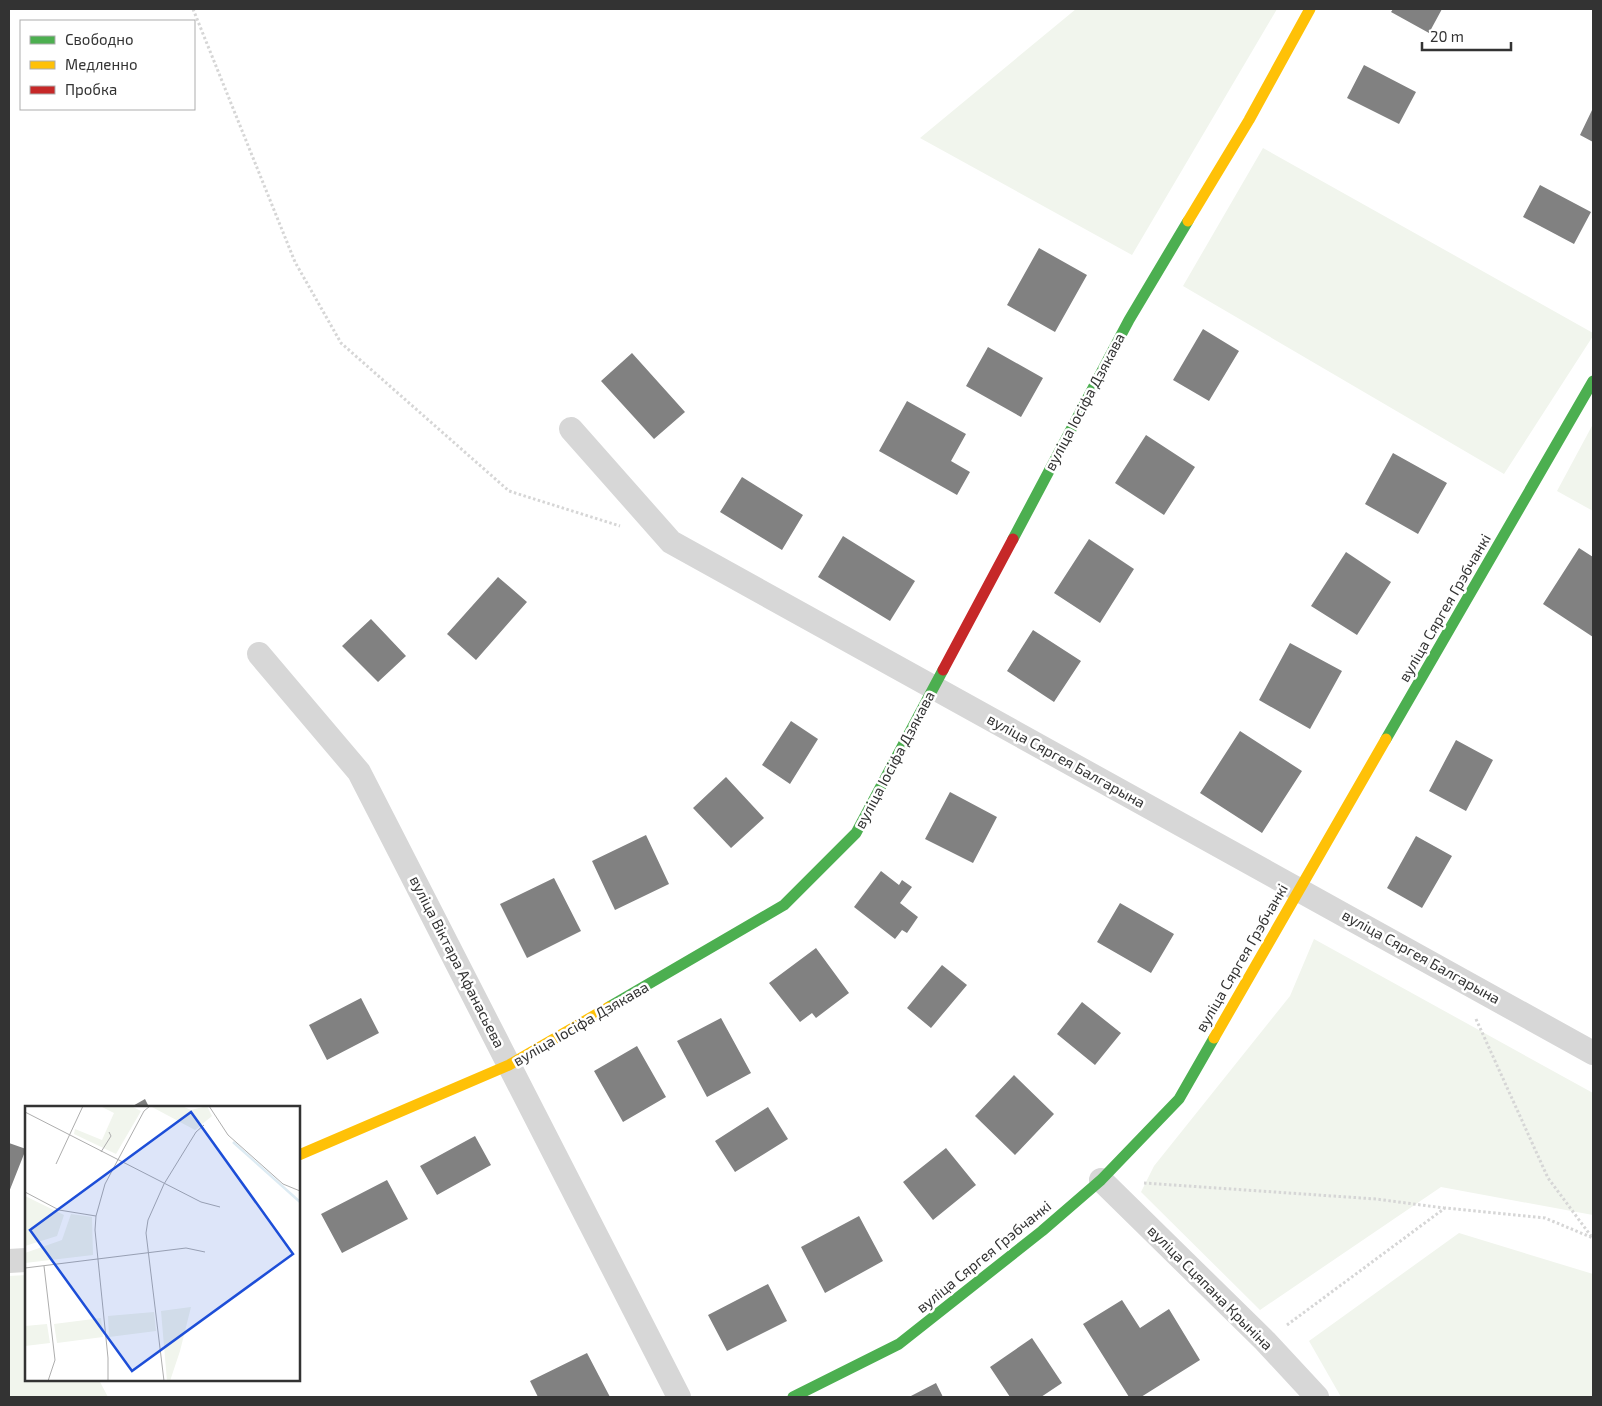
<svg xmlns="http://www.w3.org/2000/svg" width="1602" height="1406" font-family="'Exo 2',sans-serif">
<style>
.green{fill:#f1f5ed}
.building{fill:#818181}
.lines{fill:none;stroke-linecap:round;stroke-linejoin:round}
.path{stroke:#d6d6d6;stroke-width:3;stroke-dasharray:2.5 2.5;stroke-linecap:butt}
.street{stroke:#d7d7d7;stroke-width:24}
.fast{stroke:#4caf50;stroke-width:11}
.slow{stroke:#ffc107;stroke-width:11}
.jam{stroke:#c62828;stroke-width:11}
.labels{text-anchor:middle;stroke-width:5;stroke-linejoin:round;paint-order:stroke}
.street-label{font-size:15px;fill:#333;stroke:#fff}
.inset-river{fill:none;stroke:#ddebf3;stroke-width:2.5}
.inset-road{fill:none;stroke:#adadad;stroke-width:1}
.view{fill:#1d4ed8;fill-opacity:0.15;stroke:#1d4ed8;stroke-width:2.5}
.inset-edge{fill:none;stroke:#333;stroke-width:2.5}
</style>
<rect width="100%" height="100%" fill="#fff"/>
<path class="green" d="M1076,9h201l-145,246 -212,-117z
M1263,148l330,185v3l-89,138 -321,-188z
M1593,424v87l-36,-20z
M1314,939l279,154v122l-152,-28 -181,123 -119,-118 13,-26 136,-170z
M1459,1233l134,41v123h-252l-32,-56z
M26,1275v105h73l9,17h-99v-121z"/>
<path class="building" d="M1393,9h49l-13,24 -38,-21z
M1364,65l52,27 -17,32 -52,-26z
M1593,108v34l-13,-7z
M1540,185l51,27 -17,32 -51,-27z
M1039,248l48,27 -32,57 -48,-27z
M1203,329l36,22 -30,50 -36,-21z
M988,347l55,31 -22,39 -55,-31z
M632,353l53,59 -31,27 -53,-58z
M907,401l59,33 -15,27 19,11 -13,23 -78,-44z
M1146,435l49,32 -31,48 -49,-32z
M1393,453l54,30 -29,51 -53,-30z
M742,477l61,38 -21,35 -62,-38z
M843,536l72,45 -25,40 -72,-44z
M1089,539l45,30 -34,54 -46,-30z
M1579,548l14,9v80l-50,-33z
M1346,552l45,30 -34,53 -46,-29z
M498,577l29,25 -51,58 -29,-26z
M371,619l35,37 -28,26 -36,-36z
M1033,630l48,31 -27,41 -47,-31z
M1290,643l52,28 -32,58 -51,-29z
M791,721l27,18 -28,45 -28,-19z
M1240,731l62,40 -40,62 -62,-40z
M1456,740l37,20 -27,51 -37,-20z
M726,777l38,41 -33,30 -38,-40z
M950,792l47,25 -24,46 -48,-24z
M646,835l23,49 -54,26 -23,-49z
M1416,836l36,20 -30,52 -35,-20z
M881,871l18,14 3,-5 10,7 -12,16 18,14 -11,16 -5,-3 -7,9 -41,-32z
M554,878l27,53 -54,27 -27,-54z
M1120,903l54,31 -23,39 -54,-31z
M816,948l33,45 -33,25 -4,-5 -12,9 -31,-39z
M942,965l25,20 -36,43 -24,-20z
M361,998l18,35 -52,27 -18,-35z
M1082,1002l39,31 -26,32 -38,-31z
M721,1018l30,55 -44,24 -30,-56z
M637,1046l29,51 -43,25 -29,-51z
M1014,1075l40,39 -39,41 -40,-39z
M145,1099l4,8h-18z
M768,1107l20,32 -53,33 -20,-31z
M475,1136l16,29 -54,30 -17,-29z
M9,1143l17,6 -17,43z
M946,1148l30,37 -43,35 -30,-38z
M387,1180l21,39 -66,34 -21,-39z
M859,1216l24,45 -58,32 -24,-46z
M768,1284l19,37 -60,30 -19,-36z
M1122,1300l18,28 29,-19 31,51 -59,37h-12l-46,-73z
M1032,1338l30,45 -21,14h-31l-20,-30z
M587,1353l23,44h-72l-8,-16z
M936,1383l7,14h-34z"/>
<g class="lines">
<path class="path" d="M193,9l102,253 46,81 168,148 111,35
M1476,1019l72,159 43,58
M1144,1183l232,16 68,9
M1287,1325l158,-117 100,10 48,20"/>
<path class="street" d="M571,429l100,113 922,511
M259,654l100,118 320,625
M1101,1180l164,161 52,56
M9,1261l17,-1"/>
<path class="fast" d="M1013,539l116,-219 59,-99
M1386,739l207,-358
M609,1007l175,-102 72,-72 87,-163
M793,1397l106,-53 143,-113 59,-51 78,-81 35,-61"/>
<path class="slow" d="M1188,221l61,-101 61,-111
M1214,1038l172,-299
M299,1155l210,-90 100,-58"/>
<path class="jam" d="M943,670l70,-131"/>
</g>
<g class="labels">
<g class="street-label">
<text transform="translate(1085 402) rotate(-62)" y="5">вуліца Іосіфа Дзякава</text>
<text transform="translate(1445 608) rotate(-60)" y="5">вуліца Сяргея Грэбчанкі</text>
<text transform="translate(895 760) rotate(-62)" y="5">вуліца Іосіфа Дзякава</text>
<text transform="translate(1066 761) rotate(29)" y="5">вуліца Сяргея Балгарына</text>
<text transform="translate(1421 957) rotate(29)" y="5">вуліца Сяргея Балгарына</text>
<text transform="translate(1242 958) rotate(-60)" y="5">вуліца Сяргея Грэбчанкі</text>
<text transform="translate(457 962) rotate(63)" y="5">вуліца Віктара Афанасьева</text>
<text transform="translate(581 1024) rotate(-30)" y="5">вуліца Іосіфа Дзякава</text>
<text transform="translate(984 1257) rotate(-39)" y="5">вуліца Сяргея Грэбчанкі</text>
<text transform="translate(1210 1288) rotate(45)" y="5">вуліца Сцяпана Крыніна</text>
</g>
</g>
<g transform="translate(25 1106)">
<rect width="275" height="275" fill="#fff"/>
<path d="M75,0h31l10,5 -25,43 -42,-20 1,-5 27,11 12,-27zM157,0l9,4 16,-4 5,10 -17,14 -43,-23zM0,90l39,19 -7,21 -32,10zM46,108l21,3 1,38 -68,8v-10l37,-13zM166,201l-11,44 -10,30h-3l-6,-70zM129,206l2,19 -47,6 -1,-21zM76,212l2,19 -46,6 -3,-19zM22,218l3,19 -25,3v-20z" fill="#f1f5ed"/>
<path class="inset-river" d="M208,36l67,60"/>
<path class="inset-road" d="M184,0l19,29 55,49 17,7M0,6l176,90 19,5M76,46l10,-16 -2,-4M31,58l27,-58M0,86l34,18 37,6M19,160l11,94 -7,21M0,162l161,-20 19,4M83,275v-23l-13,-128 1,-14 9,-32 39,-73 6,-5M139,275l-18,-148 2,-13 16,-36 32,-52 8,-7"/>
<path class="view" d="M166,6l102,142 -161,117 -102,-141z"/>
<rect width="275" height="275" class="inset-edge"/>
</g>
<rect width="1602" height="1406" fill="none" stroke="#333333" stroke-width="20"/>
<rect x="20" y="20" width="175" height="90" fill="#ffffff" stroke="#adadad"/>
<rect x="30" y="36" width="25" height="8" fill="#4caf50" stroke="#adadad"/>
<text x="65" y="45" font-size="15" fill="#333333">Свободно</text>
<rect x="30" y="61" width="25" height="8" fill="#ffc107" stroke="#adadad"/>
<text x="65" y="70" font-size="15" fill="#333333">Медленно</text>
<rect x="30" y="86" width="25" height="8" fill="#c62828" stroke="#adadad"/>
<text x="65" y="95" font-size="15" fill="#333333">Пробка</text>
<path d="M1422 42v8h89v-8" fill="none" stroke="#333333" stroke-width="2.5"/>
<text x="1430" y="42" font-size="15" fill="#333333" stroke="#ffffff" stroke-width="4" paint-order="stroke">20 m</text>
</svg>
